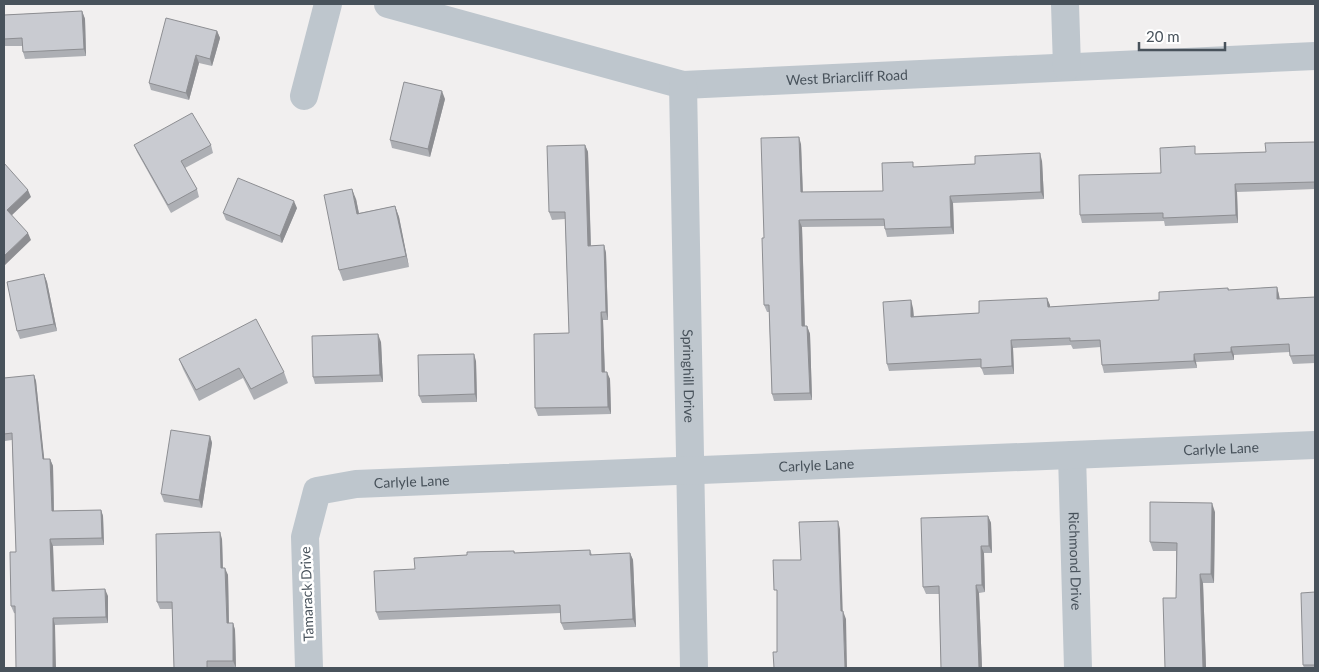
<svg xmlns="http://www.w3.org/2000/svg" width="1319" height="672" font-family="Lato,sans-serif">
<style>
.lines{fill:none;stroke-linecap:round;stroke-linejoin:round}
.minor{stroke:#bec6cd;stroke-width:28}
.wall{fill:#adafb4}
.shaded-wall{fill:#8d8e92}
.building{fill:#c9cbd1;stroke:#8d8e92}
.labels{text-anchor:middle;stroke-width:5;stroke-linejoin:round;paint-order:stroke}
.street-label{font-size:14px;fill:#48525b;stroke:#fff}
</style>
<rect width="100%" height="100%" fill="#f1efef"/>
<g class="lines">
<g class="minor">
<path id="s1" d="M388,4l295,81 632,-29"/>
<path d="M1065,4l2,63"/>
<path id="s2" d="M683,85l11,583"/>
<path d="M304,96l24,-92"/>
<path id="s3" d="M1072,455l6,213"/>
<path id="s4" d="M309,668l-4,-131 12,-46 39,-7 959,-39"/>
</g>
</g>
<path class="wall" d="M82,11l3,8 1,37 -61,3 -2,-7 -1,-6h-18v-31z
M217,31l3,7 -8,28 -13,-3 -10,37 -38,-10 -2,-7z
M445,99l-15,58 -38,-9 -2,-8z
M1315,142v47l-78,3 1,31 -73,3 -1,-5 -82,2 -2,-8 117,-61 69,-2z
M801,144l2,48 80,-1 31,-24 128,-6 2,38 -91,4 1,31 -67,3 -2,-8v-3l-83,1 3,99h2l3,8 2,66 -38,1 -2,-7 -3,-82h-2l-3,-7v-67z
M134,145h77l2,8 -28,15 12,21 2,8 -28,16 -34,-61z
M585,145l3,7 3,94 13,-1 2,8 2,67h-5l2,52 5,7 1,35 -73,2 -3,-8 34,-75 -4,-114 -13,1 -3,-8z
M356,199l3,14 36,-7 4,11 10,50 -66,14 -4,-11z
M297,208l-15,35 -56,-23 -3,-7z
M44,274l3,8 10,49 -37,8 -3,-8z
M1277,287l3,12 35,-2v66l-22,1 -3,-8v-4l-56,3v5l-38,2 1,6 -93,5 -2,-8 -1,-18 -28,2 -2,-4 -58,3 1,26 -30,1 -3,-8 -92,4 -2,-7 26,-56 1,8 65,-3 68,-15 3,9 109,-7 69,-12 1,2z
M381,342l2,40 -68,2 -2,-7z
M179,359l105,13 4,11 -34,17 -11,-22 -44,23 -16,-32z
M476,361l1,41 -55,1 -3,-7z
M34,375l2,6 8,78h6l3,7 1,45 47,-1 2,6 1,29 -51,1 1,45 54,5v27l-53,2 -41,-12 -3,-7 5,-54 -4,-112 -7,1 -1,-7z
M210,436l2,7 -10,65 -38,-6 -3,-8z
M1215,512l-1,71h-11l3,85h-41l11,-70v-47h-23l-3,-9z
M988,516l3,7 1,30h-8l1,39 -6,1 3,75h-41l-2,-74h-13l-3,-7z
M222,539l1,29 5,7 1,48h4l2,7 1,38h-62l-2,-59h-12l-3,-7z
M590,550l2,5 38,-2 3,7 3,67 -72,3 -3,-7v-10l-182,7 -3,-8 39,-43 52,-14 47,-4 1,2z
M1315,592v76h-11l-1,-3z"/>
<path class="shaded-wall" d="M82,11l3,8 1,37 -2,-7z
M217,31l3,7 -8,28 -2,-7z
M196,55l3,8 -10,37 -3,-7z
M442,91l3,8 -15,58 -2,-8z
M799,137l2,7 2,56 -2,-8z
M585,145l3,7 3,101 -3,-7z
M1040,153l2,8 2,38 -3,-7z
M1235,184l2,8 1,31 -2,-8z
M352,189l4,10 5,25 -4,-10z
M28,190l3,7 -21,20 -3,-7z
M950,196l3,7 1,31 -3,-7z
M294,201l3,7 -15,35 -2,-7z
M395,206l4,11 10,50 -3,-11z
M799,220l3,7 3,107 -3,-8z
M28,233l3,7 -27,26v-10z
M604,245l2,8 2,67 -2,-8z
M44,274l3,8 10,49 -3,-7z
M1277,287l2,8 1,12 -3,-8z
M1047,298l3,7v9l-2,-7z
M911,300l2,8 1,16 -3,-7z
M601,312l2,8 2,60 -3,-8z
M807,326l3,8 2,66 -2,-7z
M378,334l3,8 2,40 -3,-7z
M1011,340l2,8 1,26 -2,-8z
M1231,347l3,8v5l-3,-8z
M474,354l2,7 1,41 -2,-8z
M1194,354l2,8 1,6 -3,-7z
M607,372l3,7 1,35 -3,-7z
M34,375l2,6 9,85 -2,-7z
M210,436l2,7 -10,65 -3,-8z
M50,459l3,7 1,52 -2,-7z
M1212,503l3,9 -1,71 -3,-9z
M101,510l2,6 1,29 -2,-7z
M988,516l3,7 1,30 -3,-7z
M838,521l2,8 3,90 -2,-8z
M220,532l2,7 1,36 -2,-7z
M50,539l3,7 2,51 -3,-6z
M981,546l3,7 1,39 -3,-7z
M630,553l3,7 3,67 -3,-8z
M225,568l3,7 1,55 -2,-7z
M1200,574l3,9 3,85h-3z
M976,585l3,8 3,75h-3z
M105,589l3,7v27l-2,-6z
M843,611l3,8 1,49h-2z
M53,618l2,7 1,43h-3z
M233,623l2,7 1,38 -3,-7z"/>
<path class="building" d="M82,11l2,38 -61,3 -1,-14 -18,1v-24z
M166,18l51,13 -7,28 -14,-4 -10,38 -37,-10z
M404,82l38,9 -14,58 -38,-9z
M192,113l19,32 -30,16 16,28 -29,16 -34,-60z
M799,137l2,55 82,-1 -1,-28 31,-1v5l62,-3v-8l65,-3 1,39 -91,4 1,31 -66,2 -1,-10 -85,1 3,106h5l3,67 -38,1 -3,-89h-5l-2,-67h2l-3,-100z
M1315,142v40l-80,2 1,31 -73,3v-5l-83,2 -1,-40 82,-2 -1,-25 35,-2v8l71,-2 -1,-9z
M585,145l3,101 16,-1 2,67h-5l1,60h5l1,35 -73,1 -1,-74 35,-1 -4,-121h-16l-2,-66z
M4,163l24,27 -21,20 21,23 -24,23z
M238,178l56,23 -14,35 -57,-23z
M352,189l5,25 38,-8 11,50 -67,14 -15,-75z
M44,274l10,50 -37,7 -10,-49z
M1277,287v12l38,-2v58l-25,1 -1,-12 -58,3v5l-37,2v7l-92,4 -2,-25 -30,1v-3l-59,2 1,26 -31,2v-9l-94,5 -4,-62 28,-2v17l68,-4v-12l68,-3 1,9 111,-7v-8l69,-4v2z
M256,319l28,53 -33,17 -12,-21 -43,22 -17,-31z
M378,334l2,41 -67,2 -1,-41z
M474,354l1,40 -56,2 -1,-41z
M34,375l9,84h7l2,52 49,-1 1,28 -52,1 2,52 53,-2 1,28 -53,1v50h-37l-1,-62h-4l-1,-54h6l-4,-119 -8,1v-56z
M171,430l39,6 -11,64 -38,-6z
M1150,502l62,1 -1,71h-11l3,94h-38l-2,-70h13l1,-55 -27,-1z
M988,516l1,30h-8l1,39h-6l3,83h-38l-2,-82 -16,1 -2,-69z
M838,521l3,90h2l2,57h-71l-1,-16h4v-62h-3l-1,-30h28l-2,-38z
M220,532l1,36h4l2,55h6v38h-26v7h-33l-2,-66h-15l-1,-68z
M590,550v5l40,-2 3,66 -72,4 -1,-18 -184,7 -2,-41 41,-2 -1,-11 53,-3v-3l47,-1v2z
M1315,592v73h-12l-2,-72z"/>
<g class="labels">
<g class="street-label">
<text dy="5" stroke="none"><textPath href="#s1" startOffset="470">West Briarcliff Road</textPath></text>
<text dy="5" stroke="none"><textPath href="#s2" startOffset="291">Springhill Drive</textPath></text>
<text dy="5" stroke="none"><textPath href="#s4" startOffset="1084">Carlyle Lane</textPath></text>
<text dy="5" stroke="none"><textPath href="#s4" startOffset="679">Carlyle Lane</textPath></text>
<text dy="5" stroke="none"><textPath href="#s4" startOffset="274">Carlyle Lane</textPath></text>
<text dy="5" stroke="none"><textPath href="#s3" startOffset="106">Richmond Drive</textPath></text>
<text transform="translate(307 594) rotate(-92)" y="5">Tamarack Drive</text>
</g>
</g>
<rect width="1319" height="672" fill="none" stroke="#48525b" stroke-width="10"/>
<path d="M1139 42v8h86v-8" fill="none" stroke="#48525b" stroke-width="2.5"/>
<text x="1146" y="42" font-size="15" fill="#48525b" stroke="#ffffff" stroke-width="4" paint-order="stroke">20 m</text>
</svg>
